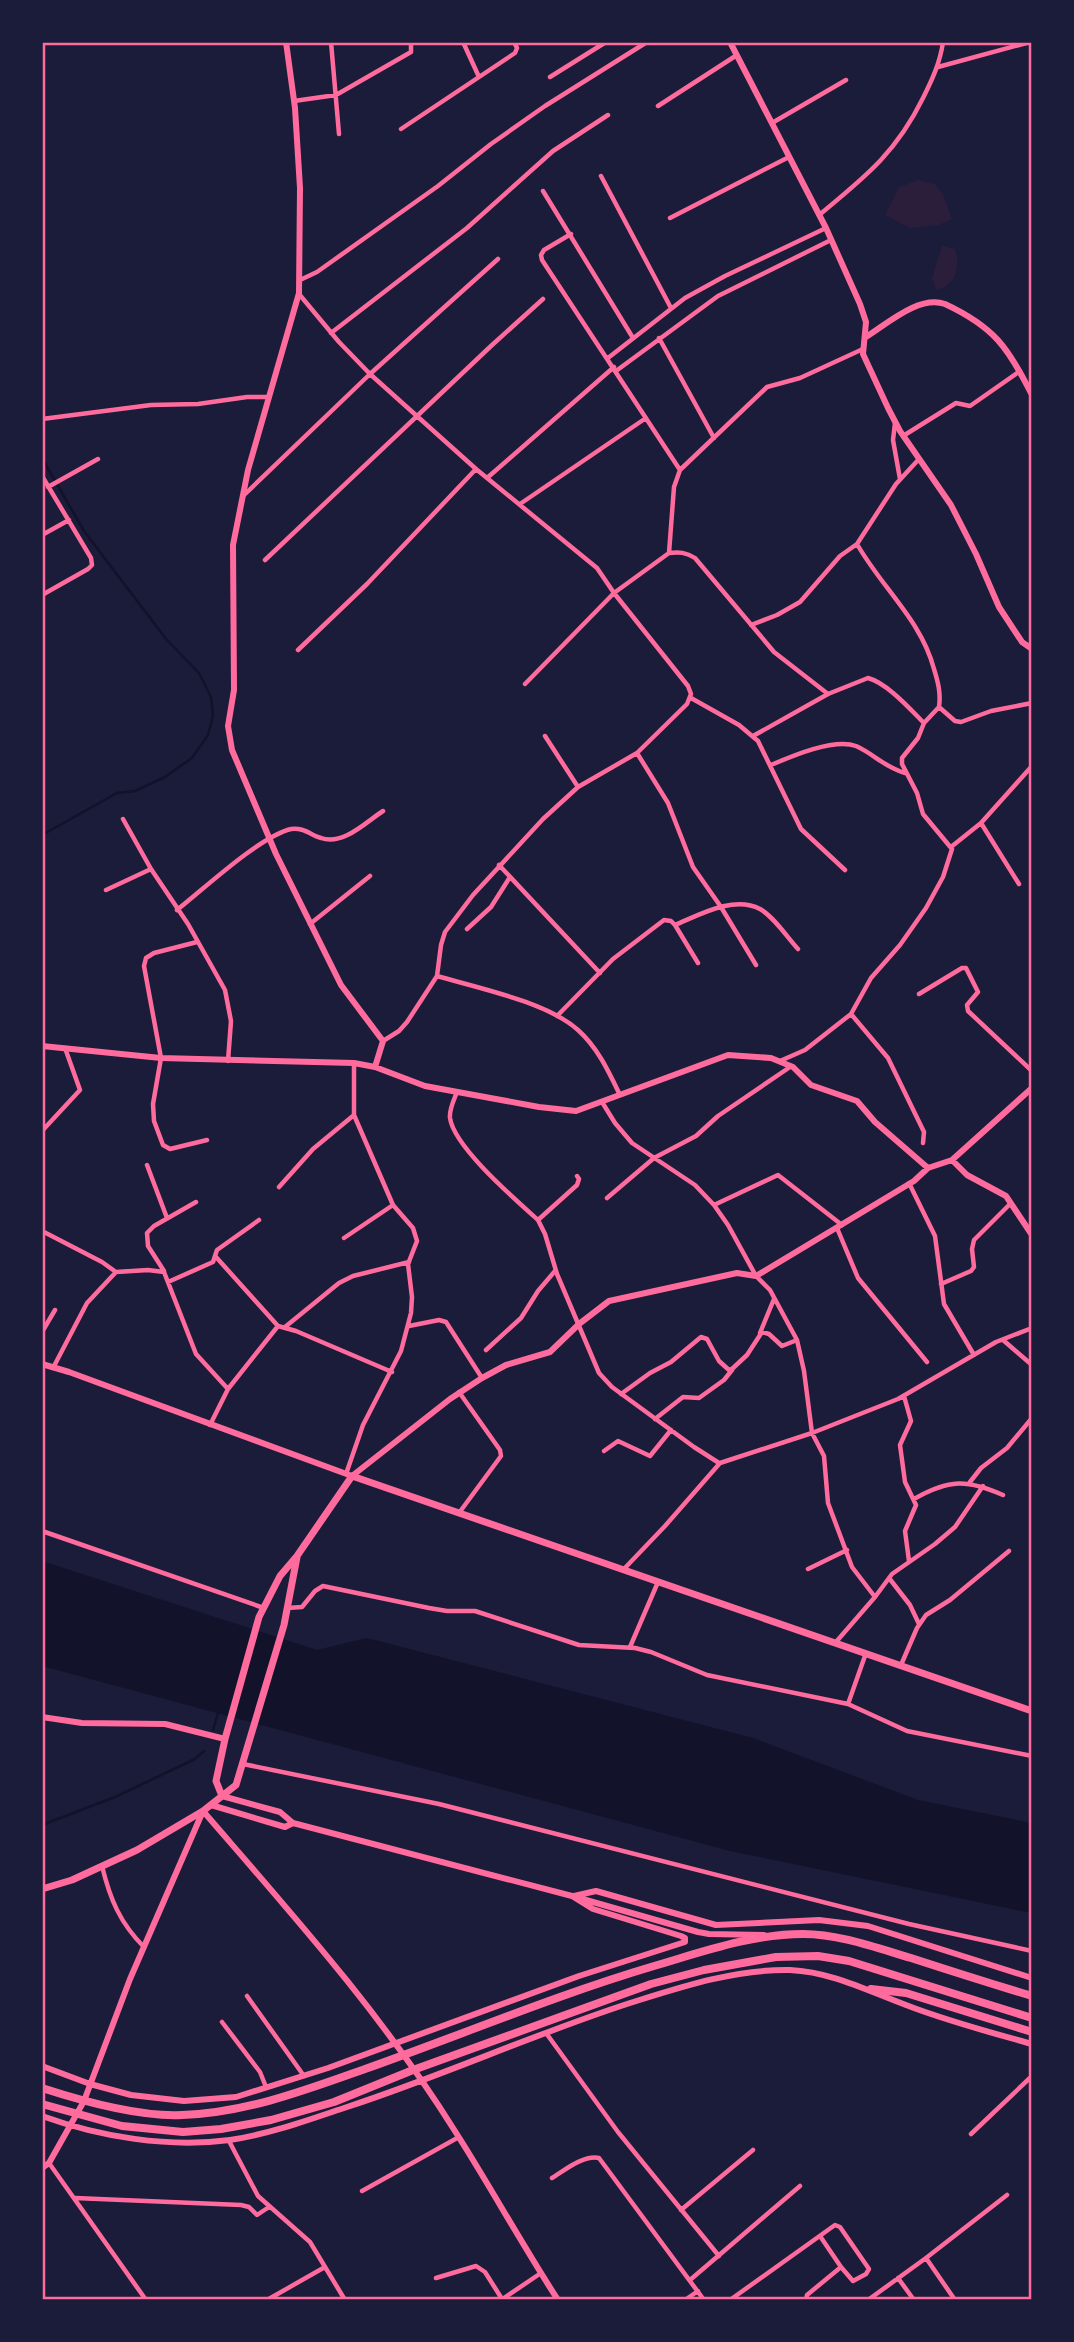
<svg xmlns="http://www.w3.org/2000/svg" width="1074" height="2342" font-family="'Roboto Condensed',sans-serif">
<style>
.green{fill:#2a1e3b}
.water{fill:#12122b}
.lines{fill:none;stroke-linecap:round;stroke-linejoin:round}
.stream{stroke:#12122b;stroke-width:2.5}
.minor{stroke:#ff6b9d;stroke-width:4.5}
.tertiary{stroke:#ff6b9d;stroke-width:6}
.secondary{stroke:#ff6b9d;stroke-width:7}
.trunk{stroke:#ff6b9d;stroke-width:8}
.neatline{fill:none;stroke:#ff6b9d;stroke-width:2.5}
</style>
<rect width="100%" height="100%" fill="#1b1b3a"/>
<path class="green" d="M918,180l17,4 8,11 9,24 -13,6 -29,3 -25,-13 14,-28z
M942,246l13,3c6,17 1,37 -19,41l-4,-12z"/>
<path class="water" d="M42,1561l275,89 50,-12 386,100 165,62 114,23v90l-302,-62 -688,-185z"/>
<g class="lines">
<path class="stream" d="M42,835l75,-42 18,-2 30,-14 27,-19 16,-23 5,-19 -2,-19 -12,-24 -33,-34 -82,-108 -41,-71
M213,1730l5,-17
M42,1825l73,-28 80,-38 9,-8"/>
<path class="minor" d="M331,42l8,92
M463,42l16,35
M938,67l92,-25
M550,77l56,-35
M294,101l42,-6 75,-43v-10
M658,106l79,-51
M772,123l74,-43
M401,129l114,-76 2,-5 -3,-6
M601,176l70,132
M543,191l90,147
M819,215c46,-38 77,-62 104,-117 9,-18 17,-35 20,-56
M670,218l119,-61
M571,234l-27,16 -3,5 1,5 138,210
M300,280l17,-8 121,-86 53,-42 54,-38 102,-64
M299,294l40,48 31,32 106,95 121,99 17,25 74,93 3,8 -4,10 -50,49 -59,34 -35,32 -70,76 -28,37 -4,13 -4,31 -30,46 -8,9 -16,10
M331,333l136,-105 86,-77 55,-36
M659,338l55,100
M608,358l77,-60 40,-22 101,-48
M616,371l102,-75 113,-56
M42,419l109,-14 47,-1 49,-7h21
M895,423l-2,17 7,39
M903,436l53,-33 14,3 50,-35
M42,476l49,82 1,7 -4,4 -46,26
M487,478l127,-111
M48,487l50,-28
M243,496l127,-122 128,-115
M520,504l126,-86
M42,535l27,-15
M669,553l5,-66 6,-17 87,-83 33,-9 63,-29
M265,560l226,-214 52,-47
M751,625l26,-10 23,-13 40,-46 17,-12 39,-60 23,-25
M298,650l69,-66 109,-115
M525,684l89,-91 55,-40c10,-1 17,-1 26,5l79,94 54,42
M691,698l48,27 19,16 43,88 44,41
M939,707l16,14 6,1 30,-11 41,-8
M545,736l33,51
M753,736l75,-42 40,-16c19,5 42,31 56,45l15,-16c2,-14 -1,-25 -5,-38 -13,-49 -52,-81 -77,-125
M637,753l31,50 25,64 28,40 35,58
M771,765c21,-9 63,-27 85,-19 18,8 28,21 49,27
M123,819l28,50 37,55 37,66 6,31 -3,40
M981,823l38,61
M951,847l30,-24 51,-57
M499,865l101,108
M106,890l45,-21
M177,910c28,-22 82,-73 114,-81 12,-2 20,6 30,9 22,8 45,-16 62,-27
M310,924l60,-48
M675,925l23,38
M467,929l24,-22 19,-30
M197,942l-43,11 -8,5 -2,8 17,92 -8,46 1,17 9,24 7,4 37,-9
M437,976c41,12 110,26 141,54 19,17 30,40 41,63
M919,994l43,-26h4l12,24 -11,13 1,6 64,60
M851,1014l37,44 36,74 -1,11
M557,1016l56,-57 51,-39 7,1 4,4c24,-10 59,-30 85,-16 14,8 27,28 38,40
M780,1061l25,-11 46,-36 20,-36 29,-33 26,-37 17,-31 9,-28 -29,-35 -6,-21 -15,-29v-6l16,-20 6,-15
M457,1092c-3,8 -8,17 -7,26 4,29 66,82 88,102l7,14 12,40 42,99 13,14 82,60 25,16
M602,1102l13,21 17,20 63,42 19,20 14,20 28,51 14,14 27,50 7,31 8,62 12,23 4,47 24,64 23,30 -39,45
M42,1131l38,-41 -15,-42
M147,1165l20,53
M909,1183l26,53 9,68 30,51
M279,1187l34,-38 41,-34
M607,1198l47,-40 42,-22 22,-20 72,-49
M714,1205l64,-30 64,50
M538,1220l39,-35 2,-6 -2,-3
M837,1228l21,50 69,84
M42,1231l60,31 14,10
M344,1238l49,-33
M216,1257l62,69
M164,1271l-16,-25 -1,-13 7,-7 42,-24
M168,1282l45,-20 4,-12 42,-30
M941,1284l30,-13 3,-4 -2,-18 2,-9 37,-37
M409,1326l30,-6 7,2 36,56
M285,1327l54,-44 14,-7 56,-14
M42,1332l13,-22
M760,1333l14,-34
M1003,1340l29,25
M486,1350l35,-32 17,-27 17,-20
M53,1368l34,-65 29,-31 32,-2 16,2 32,82 32,35 -18,36
M228,1389l50,-63 18,5 96,41
M621,1394l29,-21 21,-11 30,-25 6,2 12,22 10,9 3,-1 15,-14 15,-23 7,2 13,12 15,-6
M904,1396l7,25 -11,24 5,37 11,23 -11,26 4,30
M655,1419l28,-22 16,1 25,-18 8,-10
M604,1451l14,-10 32,15 21,-26
M346,1474l17,-49 38,-74 10,-38 1,-16 -4,-33 9,-23 -4,-13 -20,-23 -39,-90v-52
M970,1482l11,-14 26,-20 25,-30
M914,1499c35,-20 53,-20 89,-4
M459,1513l42,-57 -1,-6 -41,-58
M42,1531l222,77
M808,1569l39,-19
M623,1570l42,-44 55,-63 92,-30 86,-34 98,-57 36,-14
M889,1578l21,27 9,19
M875,1597l17,-23 43,-30 20,-17 28,-41
M287,1608l15,-1 13,-16 8,-5 106,22 18,3h28l104,34 56,3 16,4 56,23 141,29 59,27 125,25
M630,1647l28,-65
M901,1665l16,-37 9,-13 24,-15 59,-49
M848,1704l18,-51
M243,1764l196,40 470,120 123,27
M102,1866c8,33 18,57 42,81
M247,1996l57,80
M222,2022l38,50 6,15
M546,2033l72,99 101,124
M971,2134l61,-58
M229,2141l29,55 52,46 35,58
M49,2163l97,137
M552,2178c13,-8 31,-23 47,-20l105,142
M362,2191l97,-54
M75,2198l166,7 8,2 8,8 12,-8
M681,2210l72,-60
M926,2258l81,-63
M436,2278l40,-12 9,6 17,27
M898,2278l16,22
M690,2280l110,-94
M267,2300l58,-33
M501,2300l40,-27
M685,2300l13,-9
M730,2300l105,-75 5,2 29,42 -3,5 -13,7 -12,-14
M806,2300l1,-5 34,-28 -21,-31
M868,2300l58,-42 29,42"/>
<path class="tertiary" d="M286,42l9,66 5,80 -1,105 -51,177 -15,75 1,145 -6,36 4,24 44,104 65,131 42,56 -8,26
M730,42l96,186 34,76 6,18 -3,32 25,54 12,23 51,74 25,49 23,53 23,35 10,7
M866,337c21,-13 53,-42 79,-33 49,23 63,43 87,91
M42,1046l119,12 193,5 21,4 50,19 114,21 37,4 152,-56 43,3 22,9 18,18 46,16 18,21 53,46
M952,1160l15,15 39,21 26,39
M42,1364l27,8 283,104 98,-77 32,-21 24,-13 44,-13 29,-28 30,-23 128,-28 19,3 158,-95 14,-13 24,-8 80,-72
M42,1717l40,6 83,1 60,15
M222,1796l58,16 13,11 279,73 126,36 11,2 55,1
M211,1805l74,22 8,-4
M574,1896l22,-5 120,34 103,-5 49,6 164,52
M42,2066l48,18 41,11 53,6 52,-4 92,-29 251,-92 106,-34v-4l-4,-2 -88,-27 -21,-13
M42,2116c58,21 126,32 188,24 40,-6 78,-20 117,-33 95,-31 187,-73 283,-104 51,-16 105,-34 160,-33 42,2 78,21 116,35 41,16 83,27 126,39
M42,2168l7,-5 35,-62 46,-122 73,-168c88,102 178,202 250,317 36,56 68,115 105,172"/>
<path class="secondary" d="M222,1796l-6,-15 9,-42 34,-122 21,-41 17,-20 55,-80 680,235
M42,1889l30,-9 65,-30 66,-39 33,-26 48,-160 13,-68"/>
<path class="trunk" d="M871,1989l35,4 126,39
M42,2088c40,13 97,29 140,27 63,-2 124,-25 183,-46 96,-34 191,-74 289,-103 48,-14 98,-32 149,-32 36,0 74,14 108,24 40,13 81,26 121,38
M42,2104l80,22 61,6 38,-3 50,-9 63,-18 79,-32 238,-86 53,-14 72,-13 42,-1 31,5 183,57"/>
</g>
<rect width="1074" height="2342" fill="none" stroke="#1b1b3a" stroke-width="88"/>
<rect x="44" y="44" width="986" height="2254" class="neatline"/>
</svg>
